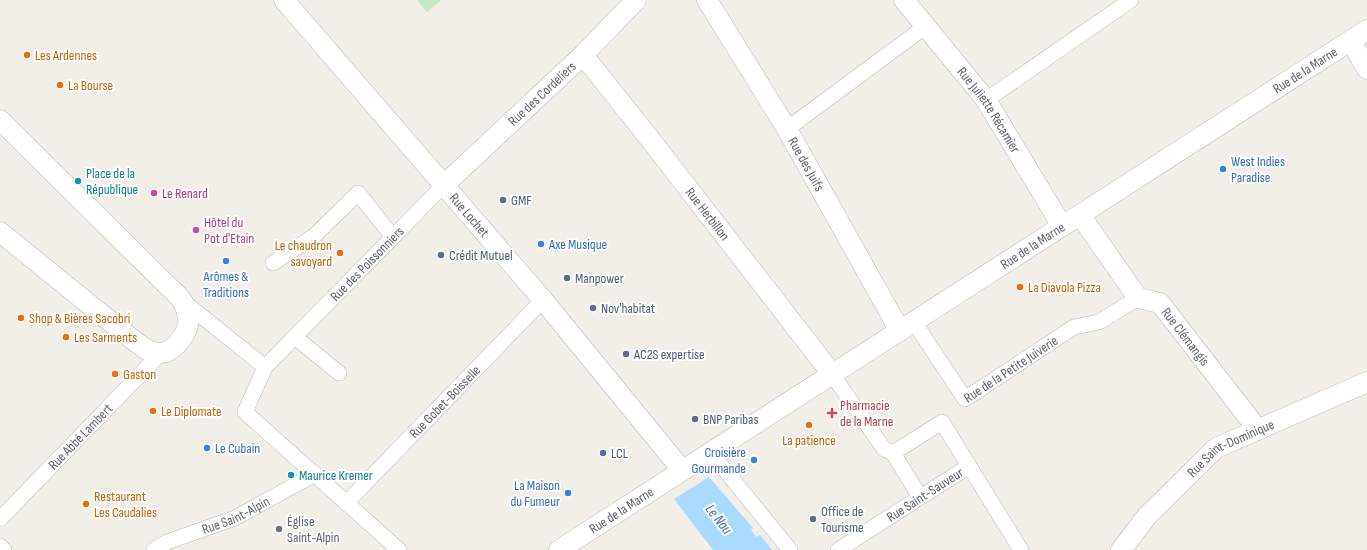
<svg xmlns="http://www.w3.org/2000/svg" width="1367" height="550" font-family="'Sofia Sans Condensed',sans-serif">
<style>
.green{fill:#c5e8c5}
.water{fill:#aadaff}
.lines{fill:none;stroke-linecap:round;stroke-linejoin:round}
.pedestrian-casing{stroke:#b5b8bc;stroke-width:16}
.minor-casing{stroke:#b5b8bc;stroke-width:21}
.pedestrian{stroke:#fff;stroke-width:15}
.minor{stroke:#fff;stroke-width:20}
.food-dot{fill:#e8710a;stroke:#fff;stroke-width:1.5}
.shop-dot{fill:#3f7fe0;stroke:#fff;stroke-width:1.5}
.culture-dot{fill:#0f9aa8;stroke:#fff;stroke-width:1.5}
.hotel-dot{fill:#d1479c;stroke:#fff;stroke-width:1.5}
.service-dot{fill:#5c6f8a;stroke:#fff;stroke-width:1.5}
.health-dot{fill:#e0444e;stroke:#fff;stroke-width:1.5}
.worship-dot{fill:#6b7280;stroke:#fff;stroke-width:1.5}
.labels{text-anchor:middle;stroke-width:4;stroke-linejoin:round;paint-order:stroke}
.food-label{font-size:14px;fill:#c56008;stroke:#fff;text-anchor:start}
.street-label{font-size:14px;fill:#5f6368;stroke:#fff}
.shop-label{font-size:14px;fill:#366cbe;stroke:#fff;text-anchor:start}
.culture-label{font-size:14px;fill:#0d838f;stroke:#fff;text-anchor:start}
.hotel-label{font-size:14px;fill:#b23c85;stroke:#fff;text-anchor:start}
.service-label{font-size:14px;fill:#4e5e75;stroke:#fff;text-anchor:start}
.health-label{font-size:14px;fill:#be3a42;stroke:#fff;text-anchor:start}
.worship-label{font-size:14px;fill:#5b616d;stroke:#fff;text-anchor:start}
.water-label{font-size:15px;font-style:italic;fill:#4174aa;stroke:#fff}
</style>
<rect width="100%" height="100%" fill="#f1efe8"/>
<path class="green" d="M417,0h24l-14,12z"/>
<path class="water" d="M709,477l44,51 -2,2 5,7 4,-2 12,15h-59l-39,-51z"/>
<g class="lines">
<defs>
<g id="pedestrian">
<path d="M986,100l145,-100"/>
<path d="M787,129l139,-103"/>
<path d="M273,263l41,-27 44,-43 35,44"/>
<path id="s1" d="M184,302l81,65 179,-182"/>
<path id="s2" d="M914,322l51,77 109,-72 25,-5 39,-24"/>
<path d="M295,337l44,36"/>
<path d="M265,367l-20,45 154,138"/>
<path d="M832,374l52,75 9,4 49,-31 27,44"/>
<path d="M711,453l79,97"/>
<path d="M893,453l27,44"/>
<path id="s3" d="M347,502l196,-202"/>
<path id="s4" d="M0,519l160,-165"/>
<path d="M0,546l4,4"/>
<path id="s5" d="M154,550l13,-8 68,-24 80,-44"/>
<path id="s6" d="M838,550l131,-84 52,84"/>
</g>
<g id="minor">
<path id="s7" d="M284,0l259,300 139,170"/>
<path id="s8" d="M707,0l80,129 113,202"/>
<path id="s9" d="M904,0l82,100 76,126"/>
<path d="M1351,41l16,28"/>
<path id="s10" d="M583,55l63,79 186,240"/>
<path d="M0,120l168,166c5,5 13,11 16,18 3,7 5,15 4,21 -3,12 -16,29 -29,28 -11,0 -19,-8 -27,-14l-132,-107"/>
<path id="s11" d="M444,185l139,-130 53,-55"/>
<path id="s12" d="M1080,215l58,83 22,5 98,127"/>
<path id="s13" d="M559,550l808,-520"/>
<path id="s14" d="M1121,550l26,-34 69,-68 151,-66"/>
</g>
</defs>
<use href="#pedestrian" class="pedestrian-casing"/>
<use href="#minor" class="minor-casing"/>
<use href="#pedestrian" class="pedestrian"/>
<use href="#minor" class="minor"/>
</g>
<g class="food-dot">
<circle cx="27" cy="55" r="4"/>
<circle cx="60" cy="85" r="4"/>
<circle cx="340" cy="253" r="4"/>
<circle cx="1020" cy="287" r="4"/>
<circle cx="21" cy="318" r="4"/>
<circle cx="66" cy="337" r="4"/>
<circle cx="115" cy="374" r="4"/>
<circle cx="153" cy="411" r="4"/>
<circle cx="809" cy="425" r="4"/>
<circle cx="86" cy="504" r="4"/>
</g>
<g class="shop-dot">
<circle cx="1223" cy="169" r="4"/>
<circle cx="541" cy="244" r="4"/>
<circle cx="226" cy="261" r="4"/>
<circle cx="207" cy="448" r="4"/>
<circle cx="754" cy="460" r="4"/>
<circle cx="568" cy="493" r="4"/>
</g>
<g class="culture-dot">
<circle cx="78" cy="181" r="4"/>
<circle cx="291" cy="475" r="4"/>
</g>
<g class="hotel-dot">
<circle cx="154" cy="193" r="4"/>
<circle cx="196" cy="230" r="4"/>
</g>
<g class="service-dot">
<circle cx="503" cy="200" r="4"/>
<circle cx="441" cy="255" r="4"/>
<circle cx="567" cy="278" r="4"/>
<circle cx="593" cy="308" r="4"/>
<circle cx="626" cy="354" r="4"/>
<circle cx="695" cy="419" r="4"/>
<circle cx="603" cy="453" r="4"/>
<circle cx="813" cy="519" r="4"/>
</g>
<path class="health-dot" d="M830 407h4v4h4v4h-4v4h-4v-4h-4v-4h4z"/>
<circle class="worship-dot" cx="279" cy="529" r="4"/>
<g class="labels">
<g class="food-label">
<text x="35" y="60">Les Ardennes</text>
<text x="68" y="90">La Bourse</text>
<text x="332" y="250" text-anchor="end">Le chaudron<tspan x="332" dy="16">savoyard</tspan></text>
<text x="1028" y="292">La Diavola Pizza</text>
<text x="29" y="323">Shop &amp; Bières Sacobri</text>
<text x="74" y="342">Les Sarments</text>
<text x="123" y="379">Gaston</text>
<text x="161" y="416">Le Diplomate</text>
<text x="809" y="445" text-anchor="middle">La patience</text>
<text x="94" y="501">Restaurant<tspan x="94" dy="16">Les Caudalies</tspan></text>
</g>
<g class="street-label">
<text dy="5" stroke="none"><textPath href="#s13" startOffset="887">Rue de la Marne</textPath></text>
<text dy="5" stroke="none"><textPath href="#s11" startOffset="134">Rue des Cordeliers</textPath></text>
<text dy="5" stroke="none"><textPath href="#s9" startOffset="139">Rue Juliette Récamier</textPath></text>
<text dy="5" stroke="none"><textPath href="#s8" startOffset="192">Rue des Juifs</textPath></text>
<text dy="5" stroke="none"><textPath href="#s10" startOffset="202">Rue Herbillon</textPath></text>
<text dy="5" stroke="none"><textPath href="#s7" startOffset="284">Rue Lochet</textPath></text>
<text dy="5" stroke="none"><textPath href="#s13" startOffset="563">Rue de la Marne</textPath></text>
<text dy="5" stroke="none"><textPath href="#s1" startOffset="249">Rue des Poissonniers</textPath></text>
<text dy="5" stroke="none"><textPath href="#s12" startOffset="166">Rue Clémangis</textPath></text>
<text dy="5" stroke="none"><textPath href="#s2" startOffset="147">Rue de la Petite Juiverie</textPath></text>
<text dy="5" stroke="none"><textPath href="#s3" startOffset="140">Rue Gobet-Boisselle</textPath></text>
<text dy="5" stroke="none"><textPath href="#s4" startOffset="115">Rue Abbé Lambert</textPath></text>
<text dy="5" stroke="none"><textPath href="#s14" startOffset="152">Rue Saint-Dominique</textPath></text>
<text dy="5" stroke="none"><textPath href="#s6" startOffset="103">Rue Saint-Sauveur</textPath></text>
<text dy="5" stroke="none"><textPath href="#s13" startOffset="74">Rue de la Marne</textPath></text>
<text dy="5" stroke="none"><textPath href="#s5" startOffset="89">Rue Saint-Alpin</textPath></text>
</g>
<g class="shop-label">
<text x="1231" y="166">West Indies<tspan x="1231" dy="16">Paradise</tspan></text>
<text x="549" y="249">Axe Musique</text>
<text x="226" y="281" text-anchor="middle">Arômes &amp;<tspan x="226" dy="16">Traditions</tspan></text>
<text x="215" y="453">Le Cubain</text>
<text x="746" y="457" text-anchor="end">Croisière<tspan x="746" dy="16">Gourmande</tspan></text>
<text x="560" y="490" text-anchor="end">La Maison<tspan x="560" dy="16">du Fumeur</tspan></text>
</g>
<g class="culture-label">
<text x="86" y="178">Place de la<tspan x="86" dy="16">République</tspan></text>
<text x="299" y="480">Maurice Kremer</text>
</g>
<g class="hotel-label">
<text x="162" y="198">Le Renard</text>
<text x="204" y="227">Hôtel du<tspan x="204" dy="16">Pot d'Etain</tspan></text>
</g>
<g class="service-label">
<text x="511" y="205">GMF</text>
<text x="449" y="260">Crédit Mutuel</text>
<text x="575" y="283">Manpower</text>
<text x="601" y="313">Nov'habitat</text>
<text x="634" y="359">AC2S expertise</text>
<text x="703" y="424">BNP Paribas</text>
<text x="611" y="458">LCL</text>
<text x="821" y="516">Office de<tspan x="821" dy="16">Tourisme</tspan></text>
</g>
<g class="health-label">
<text x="840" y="410">Pharmacie<tspan x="840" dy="16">de la Marne</tspan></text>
</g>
<g class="worship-label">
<text x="287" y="526">Église<tspan x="287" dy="16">Saint-Alpin</tspan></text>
</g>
<g class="water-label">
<text transform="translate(719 519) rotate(52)" y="5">Le Nau</text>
</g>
</g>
</svg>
